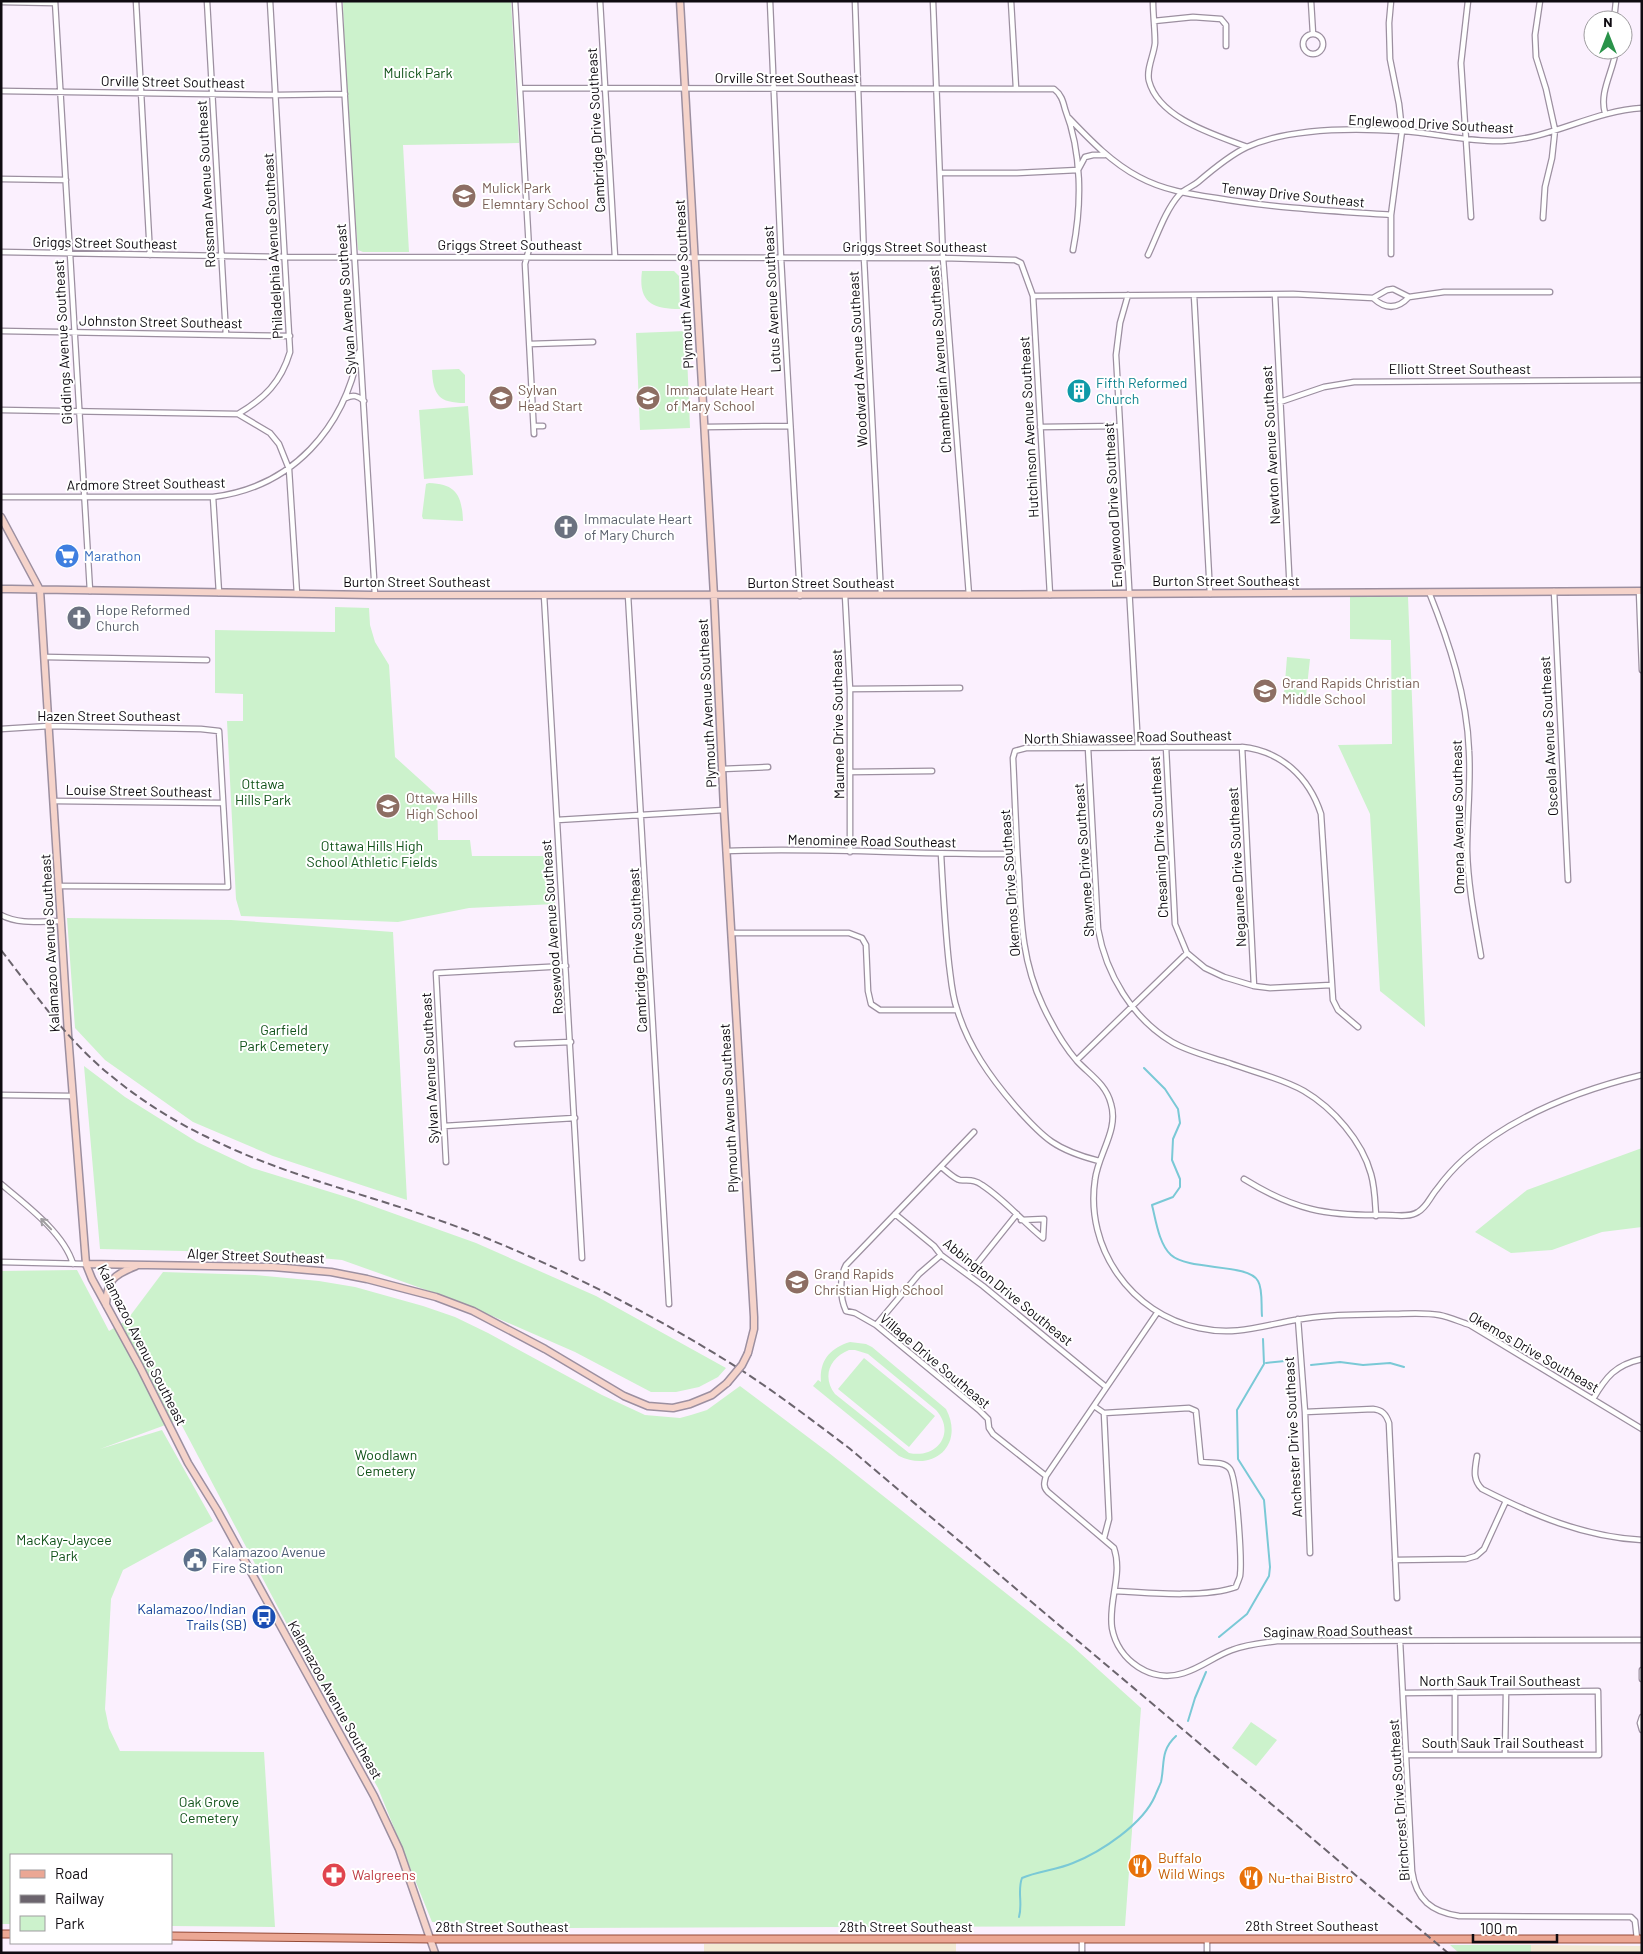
<svg xmlns="http://www.w3.org/2000/svg" width="1643" height="1954" font-family="Barlow,sans-serif">
<style>
.commercial{fill:#f2ead4}
.green{fill:#ccf2cc;fill-rule:evenodd}
.lines{fill:none;stroke-linecap:round;stroke-linejoin:round}
.stream{stroke:#7ac9d6;stroke-width:2}
.minor-casing{stroke:#9c8fa0;stroke-width:7}
.secondary-casing{stroke:#9c8fa0;stroke-width:9}
.primary-casing{stroke:#954a38;stroke-width:9}
.minor{stroke:#fff;stroke-width:4.5}
.secondary{stroke:#f5d3ca;stroke-width:6}
.primary{stroke:#eba794;stroke-width:7}
.rail{stroke:#6b646d;stroke-width:2;stroke-dasharray:8 4;stroke-linecap:butt}
.secondary-bridge-casing{stroke:#9c8fa0;stroke-width:9;stroke-linecap:butt}
.secondary-bridge{stroke:#f5d3ca;stroke-width:6}
.oneway{stroke:#9f9da0}
.labels{text-anchor:middle;stroke-width:4;stroke-linejoin:round;paint-order:stroke}
.park-label{font-size:14px;fill:#0f5117;stroke:#fff}
.street-label{font-size:14px;fill:#0f0b11;stroke:#fff}
.education-label{font-size:14px;fill:#785e54;stroke:#fff;text-anchor:start}
.culture-label{font-size:14px;fill:#0d838f;stroke:#fff;text-anchor:start}
.worship-label{font-size:14px;fill:#5b616d;stroke:#fff;text-anchor:start}
.shop-label{font-size:14px;fill:#366cbe;stroke:#fff;text-anchor:start}
.service-label{font-size:14px;fill:#4e5e75;stroke:#fff;text-anchor:start}
.transit-label{font-size:14px;fill:#164399;stroke:#fff;text-anchor:end}
.food-label{font-size:14px;fill:#c56008;stroke:#fff;text-anchor:start}
.health-label{font-size:14px;fill:#be3a42;stroke:#fff;text-anchor:start}
</style>
<rect width="100%" height="100%" fill="#fbf0fe"/>
<path class="commercial" d="M956,1942v11h-252v-9z
M1531,1945l111,1v7h-111z"/>
<path class="green" d="M343,1h168l8,142 -116,2 6,107h-46l-5,-2 -13,-148z
M642,271h32l5,5 1,33c-29,0 -42,-8 -38,-38z
M686,331l4,97 -50,2 -4,-97z
M459,369l6,6v28c-26,0 -32,-8 -33,-33z
M468,406l5,69 -49,4 -5,-69z
M429,483c27,1 33,12 34,38l-40,-2 -1,-3 4,-32z
M1350,597h58l17,430 -45,-36 -10,-177 -32,-69 54,-1 -1,-104 -41,-1z
M335,607l34,1 1,17 5,17 14,23 6,92 42,38 1,45h32l2,16h80l3,48 -86,4 -71,14 -157,-6 -5,-17 -9,-178h16v-27l-28,-1v-63l120,2z
M1287,657l23,2 -4,37 -22,-2z
M67,918l164,2 162,12 14,268 -134,-44 -80,-34 -88,-62 -30,-32z
M84,1066l41,31 72,45 55,26 101,31 123,44 120,53 130,72 -8,9 -19,10 -23,5h-25l-76,-40 -115,-50 -118,-42 -75,-7 -167,-4z
M1642,1148v79l-40,5 -50,18 -41,3 -36,-21 52,-42z
M77,1270l32,61 18,-11 36,-48 92,3 64,6 36,6 68,19 32,11 33,16 114,62 43,20 35,3 11,-3 16,-5 33,-24 89,67 241,191 71,64 -16,218 -563,2 -130,-6 -54,-134 -69,-122 -130,-246 -79,29 62,-19 51,91 -90,49 -12,29 -6,110 4,19 11,23 144,1 11,175 -104,-1v-71h-160v69h-10v-653z
M850,1342l16,2 6,3 74,62c19,36 -13,64 -47,47l-86,-70 5,-6 3,2c-2,-21 9,-34 29,-40zM849,1350h6l13,4 68,56c20,22 2,49 -27,43l-74,-59c-13,-17 -6,-36 14,-44z
M864,1358l71,58 -26,31 -71,-58z
M1251,1722l26,18 -21,26 -24,-18z
M1450,1945h81v8h-72z"/>
<g class="lines">
<path class="stream" d="M1144,1068l21,21 13,20 2,14 -7,16 -1,21 8,19v8l-7,10 -21,8c4,16 7,39 19,50 18,16 77,8 87,26 5,8 3,25 4,35
M1266,1363l19,-2
M1311,1365l29,-3 23,3 27,-2 14,4
M1219,1637l28,-23 22,-38 1,-9 -6,-67 -26,-41 -1,-49 27,-46 -1,-25
M1188,1721l7,-23 11,-26
M1019,1917c4,-14 -2,-26 3,-39 16,-7 35,-8 51,-15 28,-11 70,-39 82,-67 2,-5 4,-9 6,-14 4,-19 -1,-31 15,-46"/>
<defs>
<path id="minor" d="M55,1l35,590
M136,1l14,254
M207,1l19,334
M339,1l36,594
M515,1l14,248 -4,15 9,170
M600,1l15,256
M770,1l11,257 19,338
M855,1l9,257 17,337
M933,1l10,257 26,337
M1011,1l5,87
M1153,1c0,14 2,28 2,42 -1,12 -9,26 -6,38 10,38 67,54 98,66
M1311,1l2,33
M1468,1l-7,62 10,154
M1540,1l-5,34 1,22 10,32 9,41 -3,28 -7,29 -2,31
M1,2l54,1
M1614,20l2,-19
M1154,21l39,-4 28,2 5,6v21
M1303 44a10 10 0 1 1 20 0a10 10 0 1 1-20 0Z
M520,88l534,1c7,5 9,12 11,20 17,44 17,95 8,141
M1,91l275,4 69,-1
M1605,113c-6,-21 8,-41 11,-63
M1069,118c21,22 43,45 70,59 24,13 50,17 77,21 58,10 116,13 175,17
M940,173h77l61,-3 7,-13 8,-2h12
M1,179l65,1
M1,252l285,5 657,1 72,2 6,3 12,33 17,299
M1391,254v-39l11,-84 -3,-27 -9,-45 -1,-36 2,-22
M1148,255c9,-19 17,-44 31,-60 5,-6 13,-8 19,-13 14,-12 32,-27 49,-35 42,-19 108,-19 154,-16 34,2 67,11 101,10 49,-2 90,-30 140,-33
M1128,295l-8,28 -4,32 22,392
M1194,295l16,299
M1275,295l15,298
M1033,296l260,-2 80,4 14,-8 6,-1 16,8 35,-5h106
M1373,298c12,11 24,12 36,-1
M1,331l289,5
M530,344l63,-2
M346,398c7,-4 12,-2 18,3
M1280,402l44,-15 30,-5 288,-2
M1,410l237,4 32,19 9,11 10,25 8,125
M238,414c27,-16 43,-32 52,-62l-20,-351
M534,426h9
M705,427l85,-1
M1040,427l80,-1
M1,497h212c80,-10 131,-69 146,-145
M213,497l6,96
M1554,591l14,289
M1639,591l3,79
M1429,592c20,50 38,104 40,159 2,33 -2,66 -2,99 1,36 8,71 14,106
M544,595l38,663
M628,595l41,709
M845,595l5,94v163
M45,657l162,3
M850,689l110,-1
M1,729l48,-3 152,3 18,2 9,156 -169,-1
M1166,747l9,177 12,29 18,15 19,9 30,9 16,2 61,-3
M1242,747l12,239
M1088,748l10,181c8,45 34,89 74,113 17,10 39,15 57,21 24,9 52,15 75,28 29,17 58,50 67,83 4,14 4,27 5,42
M722,769l46,-2
M850,772l82,-1
M54,801l169,2
M557,820l167,-10
M726,851c97,-4 194,4 291,3
M941,854c2,37 4,74 8,110 2,15 3,31 8,45 11,37 33,68 58,97 29,33 41,44 84,55
M1,915c19,10 40,6 60,6
M732,933h117l13,5 4,7 2,46 3,13 9,6h77
M1358,1027l-20,-17 -5,-10 -12,-186c-12,-37 -40,-63 -79,-67l-216,1 -11,3 -2,7c2,40 3,81 6,121 2,45 4,85 24,127 9,19 20,39 34,55 13,14 29,23 34,43 8,26 -13,50 -16,76 -10,68 36,134 104,148 36,8 62,-2 96,-8 31,-6 62,-5 93,-6 17,0 35,-2 51,1 11,2 21,7 31,10l172,104
M517,1044l54,-2
M1077,1060l110,-107
M1,1095l71,1
M444,1126l131,-8
M974,1132l-128,133c-7,13 -6,33 0,46l9,2 21,12 103,85 9,9 1,9 4,6 53,42
M446,1162l-10,-189 130,-7
M941,1167c6,4 13,12 19,13 9,1 14,-1 22,5 23,15 40,36 61,53l1,-19 -23,1
M1244,1179c50,31 82,37 140,36 10,0 25,3 34,-3 9,-5 12,-15 19,-23 8,-11 18,-22 28,-31 48,-42 115,-68 177,-83
M1,1184c24,20 63,49 72,80
M895,1214l39,32 7,9 42,31 123,101
M1,1262l85,2
M968,1275l49,-61
M1157,1313l-111,163c-2,7 -3,11 2,16l66,56c9,27 -6,53 -2,80 6,33 40,56 72,45 17,-5 31,-17 48,-23 15,-6 30,-7 45,-9l365,-1
M1298,1319l7,93 5,141
M876,1325l43,-51 22,-19
M1593,1399c13,-22 22,-34 49,-40
M1094,1406l10,7 5,106 -5,19
M1305,1412l68,-3c9,1 13,5 16,14l8,175
M1104,1413l85,-5 7,3 5,51c9,1 23,-1 29,7 7,10 12,92 10,107 -1,4 -3,7 -4,11 -30,11 -88,6 -121,4
M1477,1456c-2,13 -5,23 5,33 51,26 102,48 160,51
M1395,1560l71,-1 10,-3 8,-7 22,-48
M1400,1641l12,230c4,29 20,41 47,45l172,1 4,4 2,18
M1642,1670v9
M1403,1693l195,-2 1,64h-193
M1642,1717l-2,6 2,7
M1455,1754v-62
M1505,1754l1,-62
M1082,1939v14
M1207,1939v14"/>
<path id="secondary" d="M680,1l34,595 10,214 30,507v12l-6,24
M1,517l39,73 28,444 18,230 6,15 48,88 48,96 29,47 157,286 25,53 36,104
M1,589c124,1 248,5 371,6 423,2 847,-2 1270,-4
M86,1264l187,3 58,5 36,7 69,18 37,14 72,38 79,47 24,10 25,2 17,-4 22,-9 15,-12
M106,1305c1,-25 7,-30 30,-39"/>
<path id="primary" d="M1,1934h10
M171,1936l260,3h1211"/>
</defs>
<use href="#minor" class="minor-casing"/>
<use href="#secondary" class="secondary-casing"/>
<use href="#primary" class="primary-casing"/>
<use href="#minor" class="minor"/>
<use href="#secondary" class="secondary"/>
<use href="#primary" class="primary"/>
<path class="rail" d="M1,950c34,44 66,90 109,125 29,24 63,46 97,62 84,42 177,61 264,95 89,35 175,79 256,129 42,26 82,57 122,87l599,505"/>
<defs>
<path id="secondary-bridge" d="M727,1383l15,-18 6,-12"/>
</defs>
<use href="#secondary-bridge" class="secondary-bridge-casing"/>
<use href="#secondary-bridge" class="secondary-bridge"/>
</g>
<defs><path id="oneway-shaft" d="M-6 0H5M1.5-3L5.5 0L1.5 3" fill="none" stroke-width="1.6" stroke-linecap="round" stroke-linejoin="round" transform="scale(1.25)"/></defs>
<use class="oneway" href="#oneway-shaft" transform="translate(46 1224) rotate(-134)"/>
<defs>
<symbol id="school-disc" viewBox="-11 -11 22 22"><circle r="9.5" fill="#8d6e63" stroke="#fff"/><path d="M0-5L7-2L0 1L-7-2ZM-4 1L0 2.5L4 1V4Q0 6-4 4Z" fill="#fff"/></symbol>
<symbol id="building-disc" viewBox="-11 -11 22 22"><circle r="9.5" fill="#0f9aa8" stroke="#fff"/><path d="M-4-6H4V6H1V3H-1V6H-4ZM-2.5-4.3h1.7v1.8h-1.7ZM.8-4.3h1.7v1.8H.8ZM-2.5-1h1.7V.8h-1.7ZM.8-1h1.7V.8H.8Z" fill="#fff"/></symbol>
<symbol id="church-disc" viewBox="-11 -11 22 22"><circle r="9.5" fill="#6b7280" stroke="#fff"/><path d="M-1.2-6h2.4v3.5h3.3v2.4h-3.3V6h-2.4V-.1h-3.3v-2.4h3.3Z" fill="#fff"/></symbol>
<symbol id="supermarket-disc" viewBox="-11 -11 22 22"><circle r="9.5" fill="#3f7fe0" stroke="#fff"/><path d="M-6-5.5h2.5l.6 2H6L4.5 2H-2.5L-4.4-4H-6ZM-1.5 3.2a1.3 1.3 0 1 0 .1 0ZM3 3.2a1.3 1.3 0 1 0 .1 0Z" fill="#fff"/></symbol>
<symbol id="civic-disc" viewBox="-11 -11 22 22"><circle r="9.5" fill="#5c6f8a" stroke="#fff"/><path d="M-.6-6.5H3V-4.5H.6V-3L4-1V1h2V6H-6V1h2V-1L-.6-3ZM-1.2 2.5V6h2.4V2.5Z" fill="#fff"/></symbol>
<symbol id="bus-disc" viewBox="-11 -11 22 22"><circle r="9.5" fill="#1a4fb4" stroke="#fff"/><path d="M-5-6H5V4H4V6H2V4H-2V6H-4V4H-5ZM-3.5-4V0h7V-4ZM-3.5 1.2v1.5H-2V1.2ZM2 1.2v1.5H3.5V1.2Z" fill="#fff"/></symbol>
<symbol id="restaurant-disc" viewBox="-11 -11 22 22"><circle r="9.5" fill="#e8710a" stroke="#fff"/><path d="M-5-6h1v4h1v-4h1v4h1v-4h1v5L-1.5 .5V6h-2V.5L-5-1ZM5-6V6H3V1.5H1.5Q1.5-4 5-6Z" fill="#fff"/></symbol>
<symbol id="pharmacy-disc" viewBox="-11 -11 22 22"><circle r="9.5" fill="#e0444e" stroke="#fff"/><path d="M-2-6h4v4h4v4h-4v4h-4v-4h-4v-4h4Z" fill="#fff"/></symbol>
</defs>
<g fill-rule="evenodd">
<use href="#school-disc" x="450" y="182" width="28" height="28"/>
<use href="#building-disc" x="1065" y="377" width="28" height="28"/>
<use href="#school-disc" x="487" y="384" width="28" height="28"/>
<use href="#school-disc" x="634" y="384" width="28" height="28"/>
<use href="#church-disc" x="552" y="513" width="28" height="28"/>
<use href="#supermarket-disc" x="53" y="542" width="28" height="28"/>
<use href="#church-disc" x="65" y="604" width="28" height="28"/>
<use href="#school-disc" x="1251" y="677" width="28" height="28"/>
<use href="#school-disc" x="374" y="792" width="28" height="28"/>
<use href="#school-disc" x="783" y="1268" width="28" height="28"/>
<use href="#civic-disc" x="181" y="1546" width="28" height="28"/>
<use href="#bus-disc" x="250" y="1603" width="28" height="28"/>
<use href="#restaurant-disc" x="1126" y="1852" width="28" height="28"/>
<use href="#pharmacy-disc" x="320" y="1861" width="28" height="28"/>
<use href="#restaurant-disc" x="1237" y="1864" width="28" height="28"/>
</g>
<g class="labels">
<g class="park-label">
<text x="418" y="78">Mulick Park</text>
<text x="263" y="789">Ottawa<tspan x="263" dy="16">Hills Park</tspan></text>
<text x="372" y="851">Ottawa Hills High<tspan x="372" dy="16">School Athletic Fields</tspan></text>
<text x="284" y="1035">Garfield<tspan x="284" dy="16">Park Cemetery</tspan></text>
<text x="386" y="1460">Woodlawn<tspan x="386" dy="16">Cemetery</tspan></text>
<text x="64" y="1545">MacKay-Jaycee<tspan x="64" dy="16">Park</tspan></text>
<text x="209" y="1807">Oak Grove<tspan x="209" dy="16">Cemetery</tspan></text>
</g>
<g class="street-label">
<text x="787" y="83">Orville Street Southeast</text>
<text transform="translate(173 82) rotate(1)" y="5">Orville Street Southeast</text>
<text transform="translate(1431 124) rotate(3)" y="5">Englewood Drive Southeast</text>
<text transform="translate(596 130) rotate(-93)" y="5">Cambridge Drive Southeast</text>
<text transform="translate(206 184) rotate(-93)" y="5">Rossman Avenue Southeast</text>
<text transform="translate(1293 195) rotate(6)" y="5">Tenway Drive Southeast</text>
<text transform="translate(105 243) rotate(1)" y="5">Griggs Street Southeast</text>
<text x="510" y="250">Griggs Street Southeast</text>
<text transform="translate(273 246) rotate(-93)" y="5">Philadelphia Avenue Southeast</text>
<text x="915" y="252">Griggs Street Southeast</text>
<text transform="translate(684 284) rotate(-93)" y="5">Plymouth Avenue Southeast</text>
<text transform="translate(346 299) rotate(-94)" y="5">Sylvan Avenue Southeast</text>
<text transform="translate(772 299) rotate(-93)" y="5">Lotus Avenue Southeast</text>
<text transform="translate(161 322) rotate(1)" y="5">Johnston Street Southeast</text>
<text transform="translate(63 342) rotate(-93)" y="5">Giddings Avenue Southeast</text>
<text transform="translate(858 359) rotate(-93)" y="5">Woodward Avenue Southeast</text>
<text transform="translate(940 359) rotate(-94)" y="5">Chamberlain Avenue Southeast</text>
<text x="1460" y="374">Elliott Street Southeast</text>
<text transform="translate(1029 427) rotate(-93)" y="5">Hutchinson Avenue Southeast</text>
<text transform="translate(1271 445) rotate(-93)" y="5">Newton Avenue Southeast</text>
<text transform="translate(146 484) rotate(-1)" y="5">Ardmore Street Southeast</text>
<text transform="translate(1113 505) rotate(-93)" y="5">Englewood Drive Southeast</text>
<text x="1226" y="586">Burton Street Southeast</text>
<text x="417" y="587">Burton Street Southeast</text>
<text x="821" y="588">Burton Street Southeast</text>
<text transform="translate(707 703) rotate(-93)" y="5">Plymouth Avenue Southeast</text>
<text x="109" y="721">Hazen Street Southeast</text>
<text transform="translate(838 724) rotate(-91)" y="5">Maumee Drive Southeast</text>
<text transform="translate(1549 736) rotate(-93)" y="5">Osceola Avenue Southeast</text>
<text transform="translate(1128 737) rotate(-1)" y="5">North Shiawassee Road Southeast</text>
<text transform="translate(139 791) rotate(1)" y="5">Louise Street Southeast</text>
<text transform="translate(1458 817) rotate(-91)" y="5">Omena Avenue Southeast</text>
<text transform="translate(1159 837) rotate(-93)" y="5">Chesaning Drive Southeast</text>
<text transform="translate(872 841) rotate(1)" y="5">Menominee Road Southeast</text>
<text transform="translate(1084 860) rotate(-94)" y="5">Shawnee Drive Southeast</text>
<text transform="translate(1237 867) rotate(-93)" y="5">Negaunee Drive Southeast</text>
<text transform="translate(1010 883) rotate(-94)" y="5">Okemos Drive Southeast</text>
<text transform="translate(552 927) rotate(-94)" y="5">Rosewood Avenue Southeast</text>
<text transform="translate(50 943) rotate(-93)" y="5">Kalamazoo Avenue Southeast</text>
<text transform="translate(638 950) rotate(-93)" y="5">Cambridge Drive Southeast</text>
<text transform="translate(430 1068) rotate(-93)" y="5">Sylvan Avenue Southeast</text>
<text transform="translate(729 1108) rotate(-93)" y="5">Plymouth Avenue Southeast</text>
<text transform="translate(256 1256) rotate(2)" y="5">Alger Street Southeast</text>
<text transform="translate(1008 1292) rotate(39)" y="5">Abbington Drive Southeast</text>
<text transform="translate(142 1345) rotate(63)" y="5">Kalamazoo Avenue Southeast</text>
<text transform="translate(1534 1352) rotate(30)" y="5">Okemos Drive Southeast</text>
<text transform="translate(935 1361) rotate(40)" y="5">Village Drive Southeast</text>
<text transform="translate(1293 1437) rotate(-93)" y="5">Anchester Drive Southeast</text>
<text transform="translate(1338 1631) rotate(-1)" y="5">Saginaw Road Southeast</text>
<text x="1500" y="1686">North Sauk Trail Southeast</text>
<text transform="translate(335 1700) rotate(61)" y="5">Kalamazoo Avenue Southeast</text>
<text x="1503" y="1748">South Sauk Trail Southeast</text>
<text transform="translate(1399 1800) rotate(-94)" y="5">Birchcrest Drive Southeast</text>
<text x="1312" y="1931">28th Street Southeast</text>
<text x="502" y="1932">28th Street Southeast</text>
<text x="906" y="1932">28th Street Southeast</text>
</g>
<g class="education-label">
<text x="482" y="193">Mulick Park<tspan x="482" dy="16">Elemntary School</tspan></text>
<text x="518" y="395">Sylvan<tspan x="518" dy="16">Head Start</tspan></text>
<text x="666" y="395">Immaculate Heart<tspan x="666" dy="16">of Mary School</tspan></text>
<text x="1282" y="688">Grand Rapids Christian<tspan x="1282" dy="16">Middle School</tspan></text>
<text x="406" y="803">Ottawa Hills<tspan x="406" dy="16">High School</tspan></text>
<text x="814" y="1279">Grand Rapids<tspan x="814" dy="16">Christian High School</tspan></text>
</g>
<g class="culture-label">
<text x="1096" y="388">Fifth Reformed<tspan x="1096" dy="16">Church</tspan></text>
</g>
<g class="worship-label">
<text x="584" y="524">Immaculate Heart<tspan x="584" dy="16">of Mary Church</tspan></text>
<text x="96" y="615">Hope Reformed<tspan x="96" dy="16">Church</tspan></text>
</g>
<g class="shop-label">
<text x="84" y="561">Marathon</text>
</g>
<g class="service-label">
<text x="212" y="1557">Kalamazoo Avenue<tspan x="212" dy="16">Fire Station</tspan></text>
</g>
<g class="transit-label">
<text x="246" y="1614">Kalamazoo/Indian<tspan x="246" dy="16">Trails (SB)</tspan></text>
</g>
<g class="food-label">
<text x="1158" y="1863">Buffalo<tspan x="1158" dy="16">Wild Wings</tspan></text>
<text x="1268" y="1883">Nu-thai Bistro</text>
</g>
<g class="health-label">
<text x="352" y="1880">Walgreens</text>
</g>
</g>
<rect width="1643" height="1954" fill="none" stroke="#0f0b11" stroke-width="5"/>
<rect x="10" y="1854" width="162" height="90" fill="#ffffff" stroke="#9f9da0"/>
<rect x="20" y="1870" width="25" height="8" fill="#eba794" stroke="#9f9da0"/>
<text x="55" y="1879" font-size="15" fill="#0f0b11">Road</text>
<rect x="20" y="1895" width="25" height="8" fill="#6b646d" stroke="#9f9da0"/>
<text x="55" y="1904" font-size="15" fill="#0f0b11">Railway</text>
<rect x="20" y="1916" width="25" height="15" fill="#ccf2cc" stroke="#9f9da0"/>
<text x="55" y="1929" font-size="15" fill="#0f0b11">Park</text>
<g transform="translate(1608 35)"><circle r="24" fill="#ffffff" stroke="#9f9da0"/>
<path d="M0-4L9 19L0 12L-9 19Z" fill="#2a934a"/>
<text y="-8" font-size="14" font-weight="bold" text-anchor="middle" fill="#0f0b11">N</text>
</g>
<path d="M1473 1934v8h84v-8" fill="none" stroke="#0f0b11" stroke-width="2.5"/>
<text x="1480" y="1934" font-size="15" fill="#0f0b11" stroke="#ffffff" stroke-width="4" paint-order="stroke">100 m</text>
</svg>
